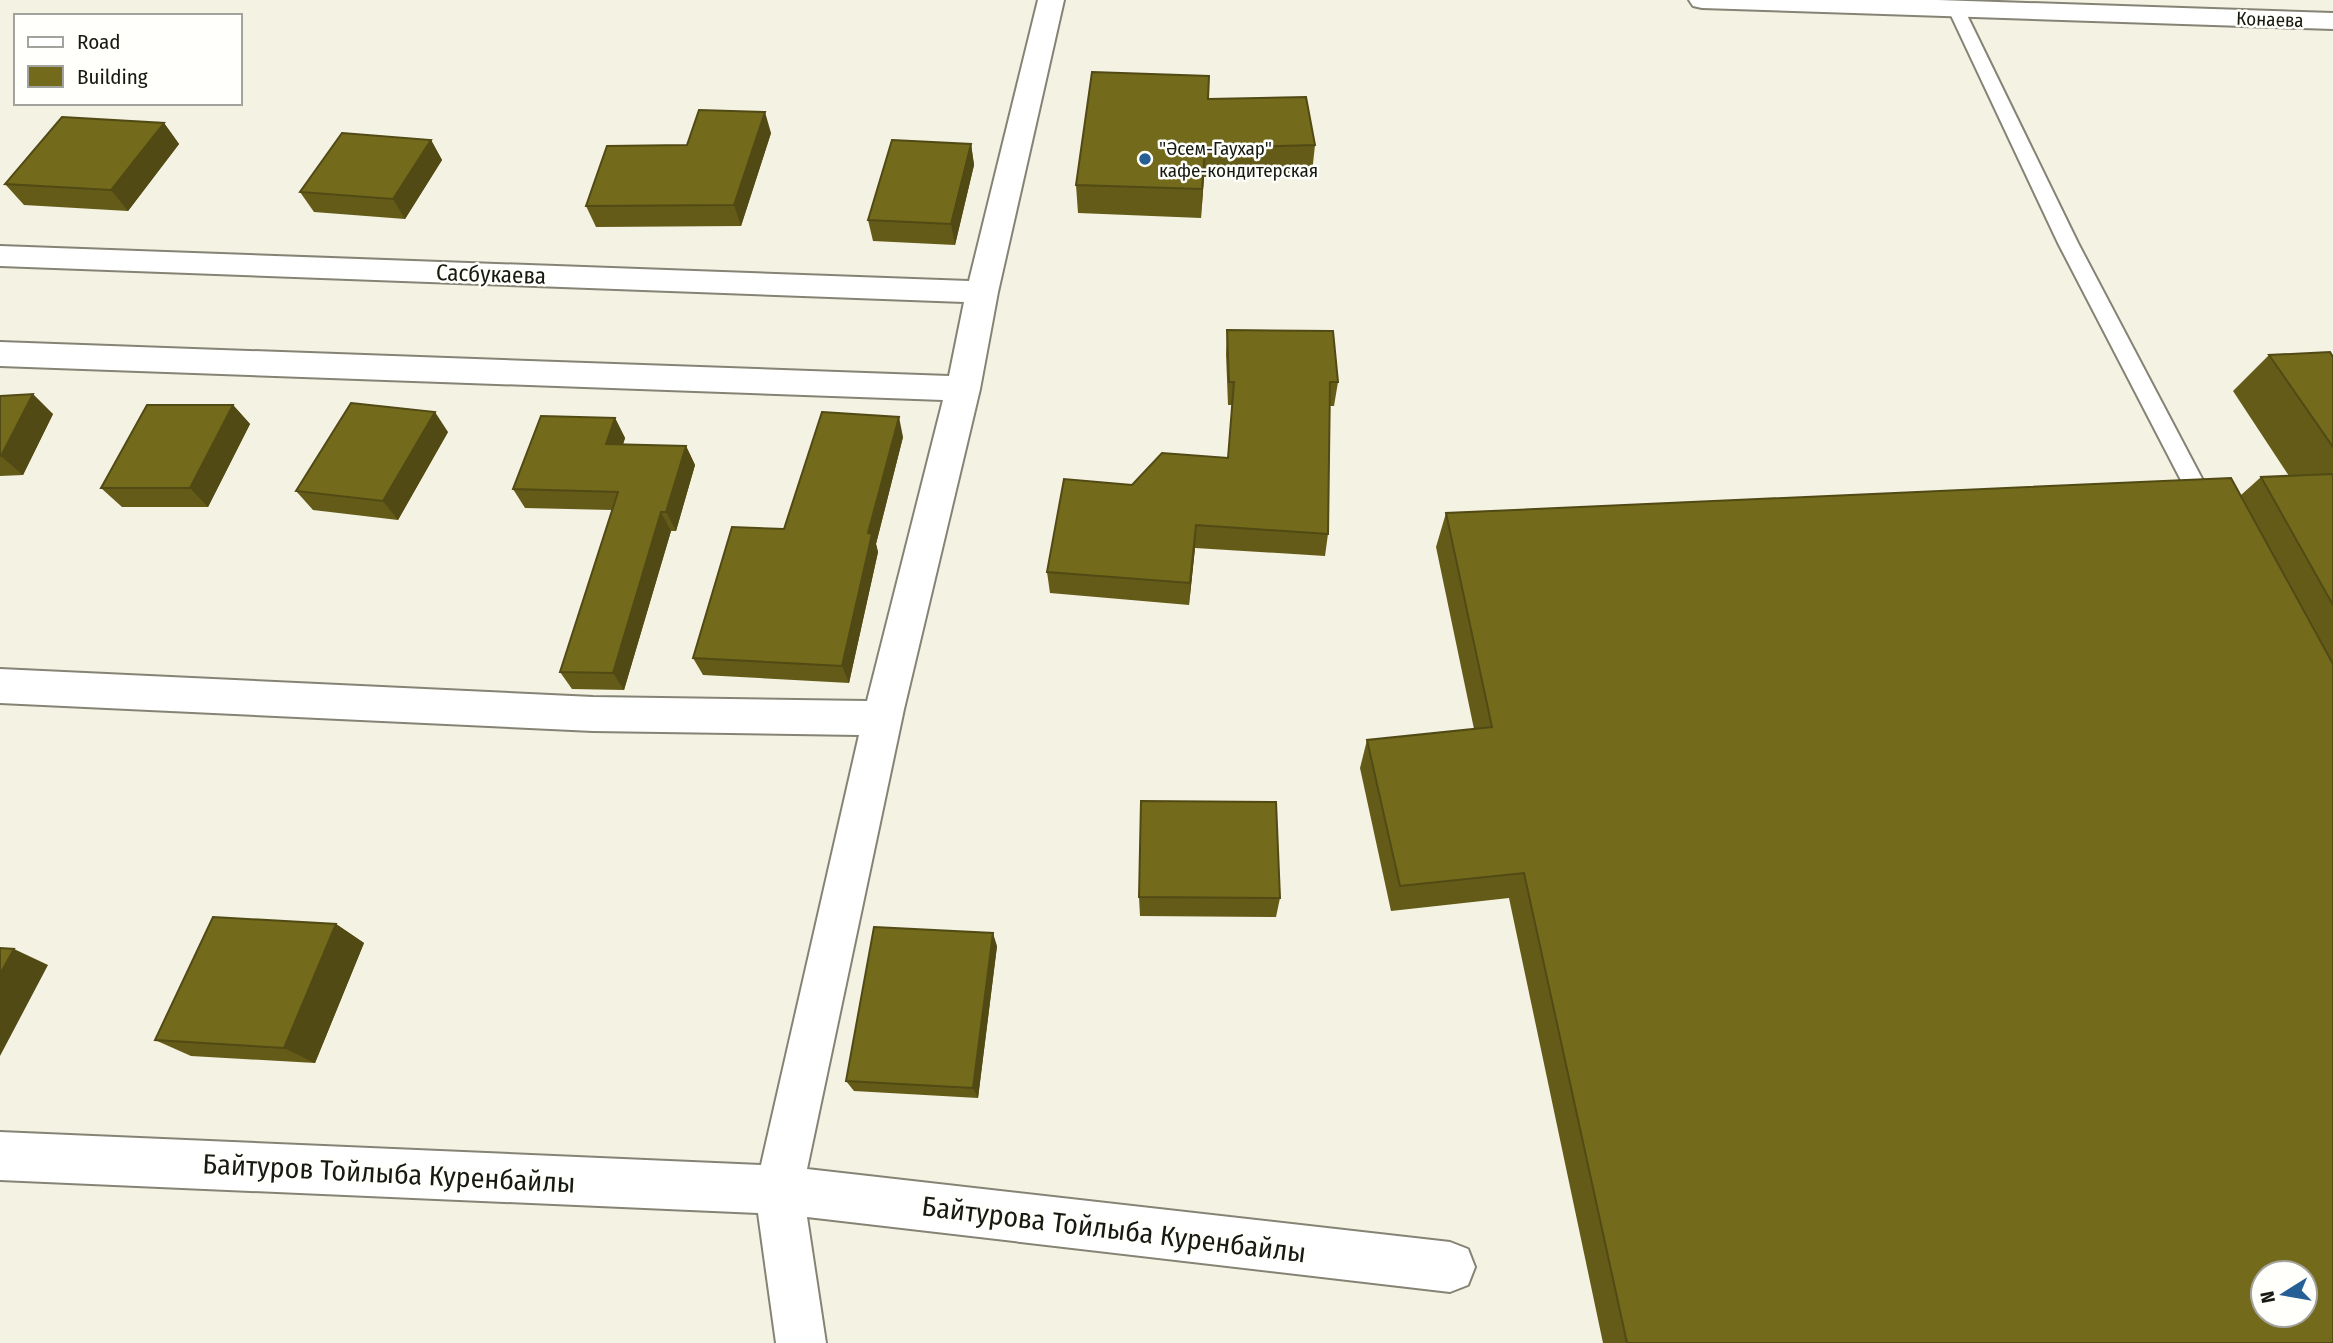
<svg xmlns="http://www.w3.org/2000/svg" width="2333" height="1343" font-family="'Fira Sans Condensed',sans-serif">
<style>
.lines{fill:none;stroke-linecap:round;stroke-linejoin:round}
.service-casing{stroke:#858374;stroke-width:4}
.minor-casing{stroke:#858374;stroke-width:4}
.secondary-casing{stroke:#858374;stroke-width:4}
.service{fill:#fff;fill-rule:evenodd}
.minor{fill:#fff;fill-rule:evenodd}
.secondary{fill:#fff;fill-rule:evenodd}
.wall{fill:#645b18}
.shaded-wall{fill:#514a14}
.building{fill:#746a1c;stroke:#514a14;stroke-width:2;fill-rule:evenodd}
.poi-dot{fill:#265e96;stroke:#fffffb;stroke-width:2.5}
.labels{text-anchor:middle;stroke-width:5;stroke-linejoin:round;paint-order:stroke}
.far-street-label{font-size:19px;fill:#191913;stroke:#fffffb}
.far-poi-label{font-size:19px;fill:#191913;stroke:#fffffb;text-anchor:start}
.street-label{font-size:23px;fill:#191913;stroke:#fffffb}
.near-street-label{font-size:28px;fill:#191913;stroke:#fffffb}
</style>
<rect width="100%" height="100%" fill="#f4f2e2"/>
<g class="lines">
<defs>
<path id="service" d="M1956,4l8,5 114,234 140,266 -3,6 -8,3 -8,-3 -141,-272 -110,-234z"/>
<path id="minor" d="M1038,0h26l-66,292 -18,97 -76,320 -97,460 643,73 18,7 7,18 -7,18 -18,7 -643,-75 19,126h-50l-18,-130 -758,-33v-48l761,33 98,-430 -266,-4 -593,-28v-34l593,28 274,4 76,-301 -943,-34v-24l949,34 15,-74 -964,-36v-20l969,35z"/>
<path id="secondary" d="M1689,0h249l395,13v16l-631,-21 -9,-2z"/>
</defs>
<use href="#service" class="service-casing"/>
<use href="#minor" class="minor-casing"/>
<use href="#secondary" class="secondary-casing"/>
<use href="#service" class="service"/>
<use href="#minor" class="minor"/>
<use href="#secondary" class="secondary"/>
</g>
<path class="wall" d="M1208,99l107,46 -3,28 -108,4 -3,41 -123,-5 -2,-28z
M164,123l15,21 -51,67 -104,-6 -19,-21z
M771,133l-30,93 -145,1 -10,-21 101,-61z
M431,140l11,20 -37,59 -91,-7 -14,-20z
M971,144l3,21 -19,80 -82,-4 -5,-21z
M1227,330l111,52 -4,24h-4l-2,128 -3,22 -130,-8 -6,57 -139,-12 -3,-21 85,-87 96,-27 4,-53h-4l-2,-51z
M2269,355l64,2v986h-730l-94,-445 -118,13 -31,-143 7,-28 107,-11 -38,-182 10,-34 795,-18 20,-18 28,-1 -56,-85z
M0,396l53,18 -30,61 -23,1z
M233,405l17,19 -42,83h-86l-21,-19z
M615,418l10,20 -2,7 63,1 9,19 -19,66h-5l-47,159 -52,-1 -12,-17 52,-162 -87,-2 -12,-19z
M448,432l-50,88 -85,-10 -17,-19z
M903,437l-27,107 2,8 -29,131 -146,-8 -10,-17z
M1139,897l141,1 -4,19 -136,-1z
M336,924l28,19 -49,120 -124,-7 -36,-16z
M997,946l-19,152 -124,-7 -8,-10z"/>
<path class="shaded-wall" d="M765,112l6,21 -30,93 -7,-21z
M164,123l15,21 -51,67 -17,-21z
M431,140l11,20 -37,59 -12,-20z
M971,144l3,21 -19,80 -4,-21z
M1205,148l-1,29 -3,41 1,-29z
M33,394l20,20 -30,61 -22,-19z
M233,405l17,19 -42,83 -18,-19z
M435,412l13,20 -50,88 -15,-19z
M899,417l4,20 -27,107 2,8 -29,131 -7,-17 26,-133z
M615,418l10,20 -9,25 -10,-19z
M686,446l9,19 -19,66 -10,-19z
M661,512l10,19 -47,159 -11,-17z
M1196,525l-1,23 -6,57 1,-22z
M336,924l28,19 -49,120 -31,-15z
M993,933l4,13 -19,152 -5,-10z
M14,949l34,16 -48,91v-82z"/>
<path class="building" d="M1092,72l117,4 -1,23 98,-2 9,48 -110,3 -3,41 -126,-4z
M699,110l66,2 -31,93 -148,1 21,-60 80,-1z
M62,117l102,6 -53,67 -106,-6z
M342,133l89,7 -38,59 -93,-7z
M892,140l79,4 -20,80 -83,-4z
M1227,330l106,1 5,51h-8l-2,152 -132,-9 -6,58 -143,-11 17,-93 68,6 30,-32 66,5 6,-76h-5z
M2330,352l3,5v90l-64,-92z
M33,394l-32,62h-1v-60z
M351,403l84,9 -52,89 -87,-10z
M147,405h86l-43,83h-89z
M822,412l77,5 -31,116 4,1 -30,132 -149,-8 39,-131 52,2z
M541,416l74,2 -9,26 80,2 -20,66h-5l-48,161 -53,-1 58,-180 -105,-3z
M2333,474v131l-72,-128z
M2231,478l102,186v679h-706l-103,-470 -124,13 -33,-146 125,-13 -46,-214zM2263,1273h42v42h-42z
M1141,801l135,1 4,96 -141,-1z
M213,917l123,7 -52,124 -129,-8z
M874,927l119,6 -20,155 -127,-7z
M0,948l14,1 -14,25z"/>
<circle class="poi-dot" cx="1145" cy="159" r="7"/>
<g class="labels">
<g class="far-street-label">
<text transform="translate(2270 19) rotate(2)" y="7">Конаева</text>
</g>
<g class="far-poi-label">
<text x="1159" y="155">"Әсем-Гаухар"<tspan x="1159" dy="22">кафе-кондитерская</tspan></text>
</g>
<g class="street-label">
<text transform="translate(491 274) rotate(2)" y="8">Сасбукаева</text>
</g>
<g class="near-street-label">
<text transform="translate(389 1173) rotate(3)" y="10">Байтуров Тойлыба Куренбайлы</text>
<text transform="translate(1114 1229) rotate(7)" y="10">Байтурова Тойлыба Куренбайлы</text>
</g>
</g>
<rect x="14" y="14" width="228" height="91" fill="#fffffb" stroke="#a3a39e" stroke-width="2"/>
<rect x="28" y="37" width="35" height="10" fill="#ffffff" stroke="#a3a39e" stroke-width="2"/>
<text x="77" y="49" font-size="21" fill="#191913">Road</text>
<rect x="28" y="66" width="35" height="21" fill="#746a1c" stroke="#a3a39e" stroke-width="2"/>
<text x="77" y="84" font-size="21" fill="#191913">Building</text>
<g transform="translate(2284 1294) rotate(259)"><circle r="33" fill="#fffffb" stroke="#a3a39e" stroke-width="2"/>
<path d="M0-5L12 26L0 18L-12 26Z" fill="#265e96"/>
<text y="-10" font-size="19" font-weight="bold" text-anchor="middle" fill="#191913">N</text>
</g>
</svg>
